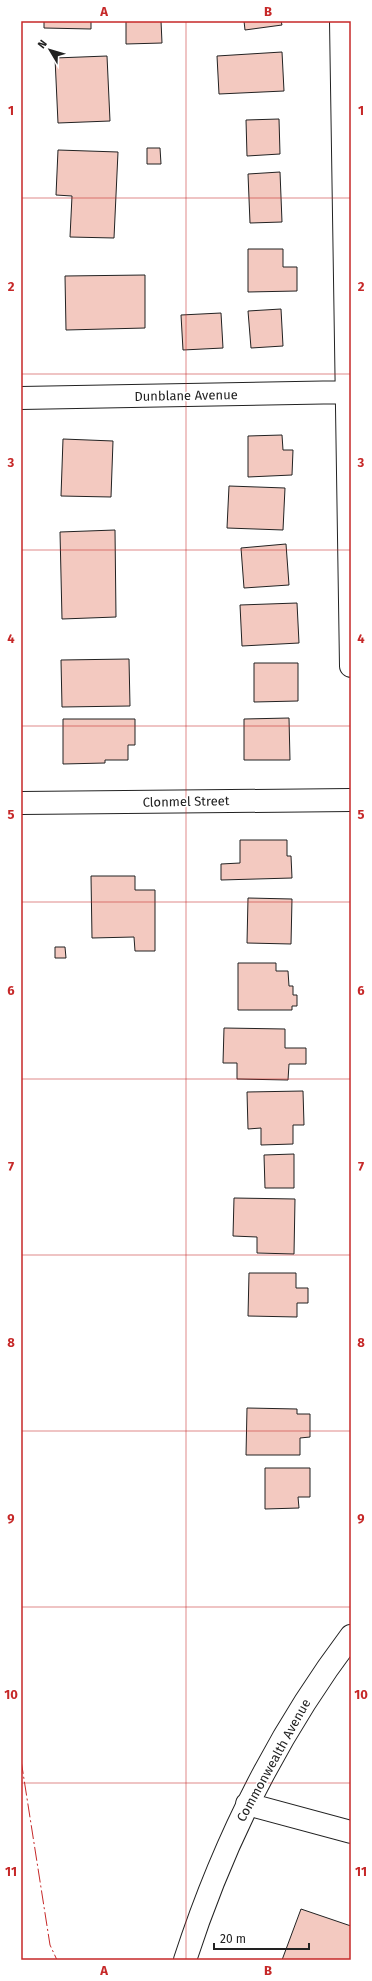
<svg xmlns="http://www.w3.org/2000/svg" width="372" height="1981" font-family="'Fira Sans',sans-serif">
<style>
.building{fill:#f3c9c0;stroke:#222}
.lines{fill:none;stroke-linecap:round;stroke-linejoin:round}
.minor-casing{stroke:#222;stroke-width:24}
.minor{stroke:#fff;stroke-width:22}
.power{stroke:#c62828;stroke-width:1;stroke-dasharray:14 3 2 3;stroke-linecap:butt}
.grid{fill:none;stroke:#c62828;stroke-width:1;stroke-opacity:0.55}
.labels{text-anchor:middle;stroke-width:3;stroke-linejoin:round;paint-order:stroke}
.street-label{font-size:13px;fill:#222;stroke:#fff}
.neatline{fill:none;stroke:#c62828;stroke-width:1.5}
.grid-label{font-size:13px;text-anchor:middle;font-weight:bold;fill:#c62828}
</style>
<rect width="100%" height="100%" fill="#fff"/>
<path class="building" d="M44,21h47v8l-47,-1z
M126,21h35l1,22 -36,1z
M244,21h37l1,4 -37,5z
M282,52l2,39 -65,3 -2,-38z
M107,56l3,65 -52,2 -3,-65z
M279,119l1,35 -33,2 -1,-36z
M147,148h13l1,16h-14z
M58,150l60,2 -4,86 -44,-1 2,-41 -16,-1z
M280,172l2,50 -32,1 -2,-49z
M248,249h35v18h14v24l-49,1z
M145,275v53l-79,2 -1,-54z
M281,309l2,37 -32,2 -3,-37z
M221,313l2,35 -40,2 -2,-35z
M282,435l1,15h10l-1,25 -44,2v-41z
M63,439l50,2 -2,56 -50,-1z
M229,486l56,2 -2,42 -56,-2z
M115,530l1,87 -54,2 -2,-87z
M286,544l3,41 -45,3 -3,-40z
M297,603l2,40 -57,3 -2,-41z
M129,659l1,47 -68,1 -1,-47z
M254,663h44v38l-44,1z
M289,718l1,42h-46v-41z
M63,719h72v26h-7v15h-23v3l-42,1z
M240,840h47v16h4l1,22 -71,2v-16l19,-1z
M91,876h44v14h20v61h-20l-1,-14 -42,1z
M248,898l44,1 -1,45 -44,-1z
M55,947h10l1,11h-11z
M238,963h38v8h12l1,15h4v9h4v11h-5v4h-54z
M224,1028l61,1v19h21v16h-17l-1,16 -51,-1v-16h-14z
M303,1091l1,34h-11v19l-32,1v-17l-13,1 -1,-37z
M294,1154v34h-29l-1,-33z
M234,1198l61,1 -1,55 -37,-1v-16l-24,-1z
M249,1273h47v15h12v15h-11v14l-49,-1z
M247,1408l50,1v5h13v23l-10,1v17h-54z
M265,1468h45v29h-12l1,11 -34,1z
M301,1909l50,17v34h-69z"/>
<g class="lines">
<defs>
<path id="minor" d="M341,21l10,645
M21,398l330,-6
M21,803l330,-3
M247,1804l104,28
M185,1960c38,-117 92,-226 166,-324"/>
</defs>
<use href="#minor" class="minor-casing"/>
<use href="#minor" class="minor"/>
<path class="power" d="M21,1760l29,185 7,15"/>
</g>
<path class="grid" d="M186,21v1939M21,198h330M21,374h330M21,550h330M21,726h330M21,902h330M21,1079h330M21,1255h330M21,1431h330M21,1607h330M21,1783h330"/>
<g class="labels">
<g class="street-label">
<text transform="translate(186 395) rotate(-1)" y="5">Dunblane Avenue</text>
<text transform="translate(186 801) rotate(-1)" y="5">Clonmel Street</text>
<text transform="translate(273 1760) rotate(-61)" y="5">Commonwealth Avenue</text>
</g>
</g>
<rect width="372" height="1981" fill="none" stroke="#ffffff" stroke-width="44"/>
<g transform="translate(50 50) rotate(308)" stroke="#ffffff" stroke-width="3" paint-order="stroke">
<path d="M0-3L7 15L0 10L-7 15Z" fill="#222222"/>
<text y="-6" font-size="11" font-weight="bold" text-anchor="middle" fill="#222222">N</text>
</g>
<path d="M214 1943v6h95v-6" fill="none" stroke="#222222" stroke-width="2"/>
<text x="220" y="1943" font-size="12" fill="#222222" stroke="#ffffff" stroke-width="3" paint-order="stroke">20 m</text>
<rect x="22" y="22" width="328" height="1937" class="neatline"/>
<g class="grid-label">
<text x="104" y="16">A</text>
<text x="268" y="16">B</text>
<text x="11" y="115">1</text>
<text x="361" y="115">1</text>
<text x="11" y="291">2</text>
<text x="361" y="291">2</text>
<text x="11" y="467">3</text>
<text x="361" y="467">3</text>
<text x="11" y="643">4</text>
<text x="361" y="643">4</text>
<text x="11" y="819">5</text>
<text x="361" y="819">5</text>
<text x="11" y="995">6</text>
<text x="361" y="995">6</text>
<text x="11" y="1171">7</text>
<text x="361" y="1171">7</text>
<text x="11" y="1347">8</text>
<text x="361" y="1347">8</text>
<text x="11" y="1523">9</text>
<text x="361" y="1523">9</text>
<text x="11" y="1699">10</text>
<text x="361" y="1699">10</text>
<text x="11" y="1876">11</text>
<text x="361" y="1876">11</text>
<text x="104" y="1975">A</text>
<text x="268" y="1975">B</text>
</g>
</svg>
